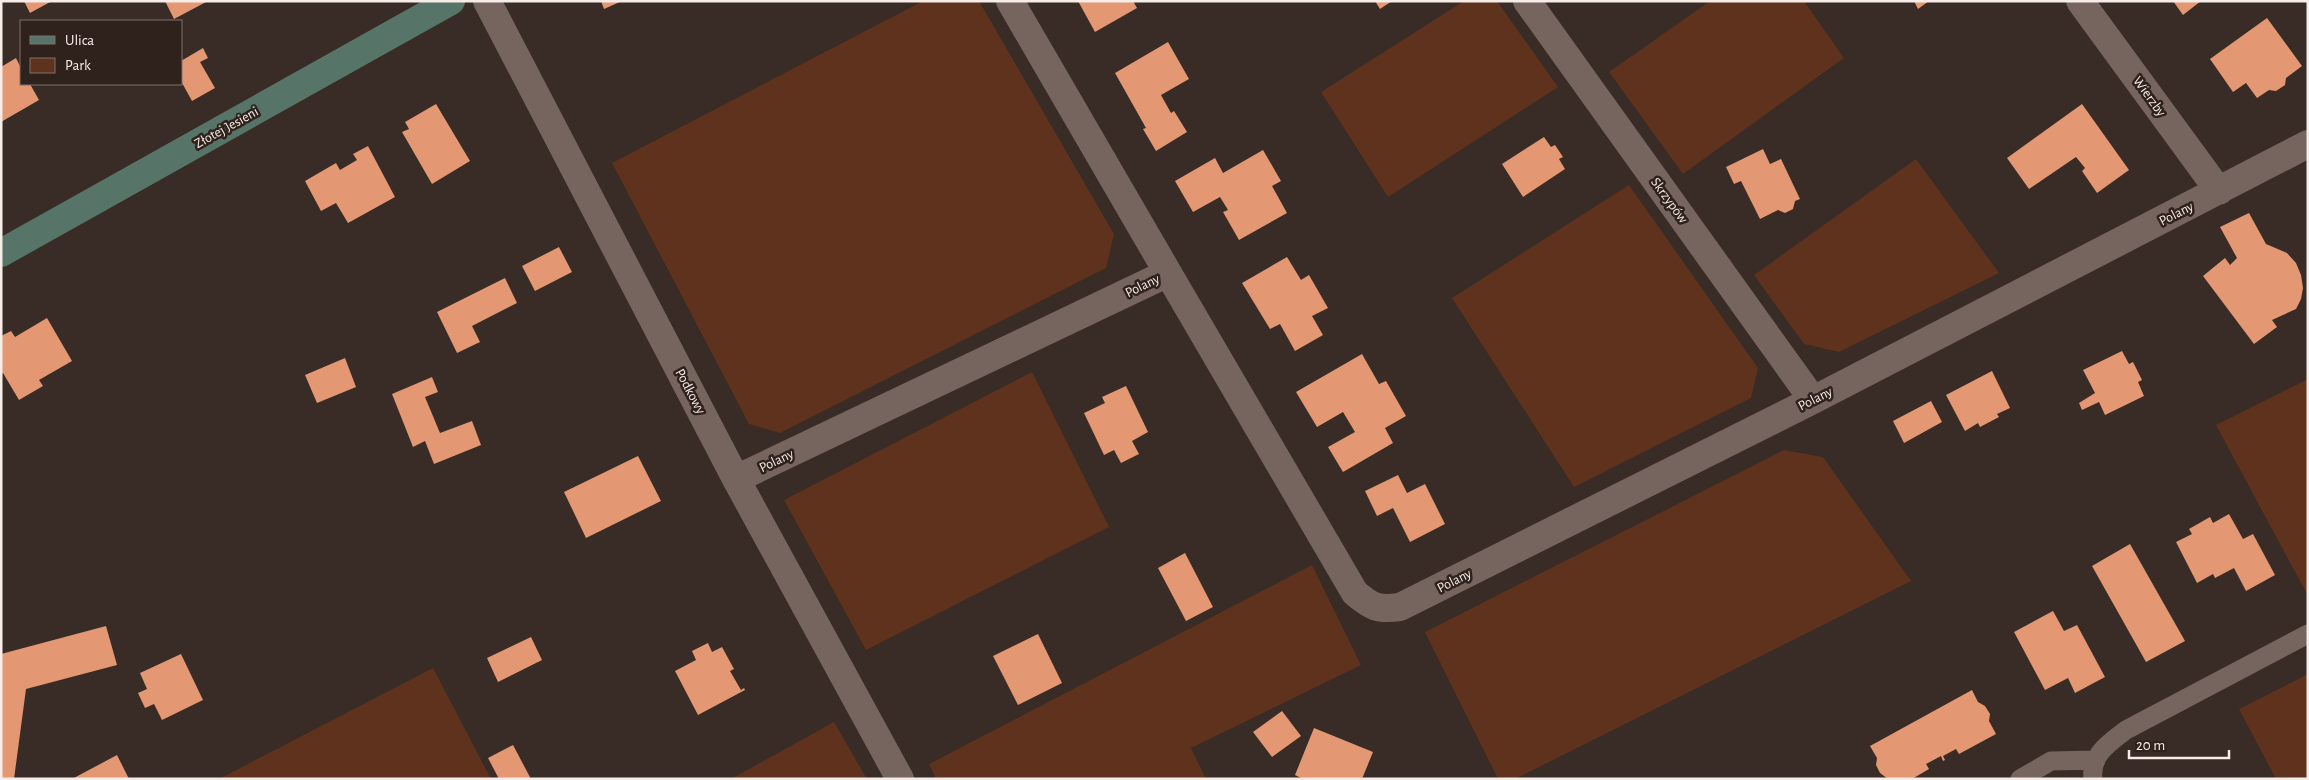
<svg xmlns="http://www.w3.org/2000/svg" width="2309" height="780" font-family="'Alegreya Sans',sans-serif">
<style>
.green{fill:#5e321c}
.building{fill:#e39873}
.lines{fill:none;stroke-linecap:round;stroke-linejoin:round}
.lane{stroke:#75655e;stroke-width:19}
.street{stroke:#75655e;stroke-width:28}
.secondary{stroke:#567467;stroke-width:28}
.labels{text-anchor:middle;stroke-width:5;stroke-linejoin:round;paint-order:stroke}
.street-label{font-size:14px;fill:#f6ece8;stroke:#2f211b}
</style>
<rect width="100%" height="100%" fill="#392b25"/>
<path class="green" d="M923,1h56l135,233 -8,34 -326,165 -31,-9 -137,-261z
M1464,1h33l61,86 -170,110 -67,-105z
M1710,1h94l40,57 -161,116 -74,-102z
M1916,159l83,114 -160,79 -35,-8 -50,-69z
M1629,185l129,183 -7,30 -177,89 -122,-189z
M1032,372l77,155 -243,123 -82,-150z
M2308,379v217l-92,-171z
M1784,450l39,7 88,124 -396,198h-17l-73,-147z
M1312,565l49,100 -170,83 15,31h-270l-7,-15z
M433,668l58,111h-272z
M2308,674v105h-32l-37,-70z
M834,722l33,57h-136z"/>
<path class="building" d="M24,1h28l-22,12z
M165,1h43l-34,18z
M601,1h21l-18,8z
M1078,1h55l4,7 -42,24z
M1375,1h17l-12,8z
M1914,1h15l-11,8z
M2173,1h28l-18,14z
M2267,18l35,48 -16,12 -1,7 -9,6 -7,-1 -12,8 -11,-15 -13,9 -23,-33z
M1168,42l21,37 -28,16 10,18 3,-2 13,21 -31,19 -13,-22 3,-1 -31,-55z
M203,48l5,10 -8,4 15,26 -23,13 -11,-20v-20z
M16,58l5,10v16h9l9,16 -38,22v-55z
M436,104l34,57 -38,23 -30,-52 7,-3 -4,-7z
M2082,104l47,66 -32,23 -15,-22 3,-3 -9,-11 -47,32 -22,-31z
M1544,137l7,10 4,-2 8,12 -4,2 6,10 -42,28 -21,-33z
M368,146l27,51 -47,26 -12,-20 -15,8 -16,-30 31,-18 4,7 17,-10 -4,-6z
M1763,149l7,15 11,-5 19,40 -5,2 -2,8 -8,4 -7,-3 -18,9 -19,-38 -7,3 -8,-17z
M1263,150l18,31 -9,5 15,27 -48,27 -16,-28 5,-2 -8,-13 -27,15 -18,-31 40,-23 8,15z
M2249,213l17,31 21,9 9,10 5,12 2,13 -2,11 -5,10 -24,11 5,7 -23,17 -51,-68 22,-18 5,7 7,-7 -17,-31z
M559,247l13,25 -37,19 -13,-25z
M1287,257l14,23 8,-5 19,33 -16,8 11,19 -28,16 -15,-27 -10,5 -28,-46z
M505,278l12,25 -45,23 8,16 -23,11 -20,-41z
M47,318l25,43 -33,19 4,6 -24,14 -16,-27 -2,1v-38l10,-5 4,6z
M2122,351l7,13 4,-2 9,18 -4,2 6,14 -39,19 -6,-13 -17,8 -3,-7 16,-10 -12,-23z
M1362,354l17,30 7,-3 20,35 -21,12 8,15 -50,29 -15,-25 27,-15 -12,-20 -26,15 -21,-35z
M345,358l11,29 -39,16 -12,-28z
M1992,371l18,37 -13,6 2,3 -19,10 -2,-4 -13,8 -19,-36z
M432,377l6,15 -13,5 15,36 32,-12 9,24 -47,19 -9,-23 -12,6 -21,-53z
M1126,386l22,46 -16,9 7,13 -18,9 -7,-13 -10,5 -20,-42 21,-10 -3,-6z
M1931,401l11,21 -38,21 -11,-22z
M638,456l23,45 -75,37 -22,-46z
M1398,475l9,18 18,-9 20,40 -35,18 -17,-34 -16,8 -12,-25z
M2229,514l14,25 10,-5 22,41 -29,16 -12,-23 -19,10 -2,-4 -16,9 -21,-41 16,-8 -3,-5 21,-12 3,6z
M2130,544l55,97 -39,21 -54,-96z
M1185,553l28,54 -27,14 -28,-53z
M2053,611l11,20 13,-6 28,52 -30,16 -7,-15 -23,12 -31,-58z
M106,626l11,39 -91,24 -12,90h-13v-125z
M1038,634l24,49 -44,22 -25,-49z
M531,637l11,23 -44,22 -11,-24z
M708,643l4,9 10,-5 12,22 -4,2 11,19 3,-2 1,2 -47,25 -23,-44 21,-11 -4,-9z
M181,654l22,46 -41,20 -8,-16 -9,4 -7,-15 9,-4 -7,-16z
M1972,690l6,12 7,4 5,8 -1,7 7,13 -37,20 -3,-5 -13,7 2,4 -2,1 -2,-5 -15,8 3,5 -17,10h-24l-8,-6 -4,-8 1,-7 -7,-12z
M1282,711l19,25 -29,21 -19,-25z
M1314,728l59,24 -11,27h-59l-8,-4z
M513,745l18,34h-32l-11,-21z
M117,755l12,24h-57z"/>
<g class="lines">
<path class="lane" d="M2020,779l31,-18 44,-1
M2093,779c-3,-24 16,-36 33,-49l182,-96"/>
<path class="street" d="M487,1l249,478 164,300
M1010,1l158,272
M1527,1l286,399
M2080,1l139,190
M736,479l432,-206 187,320c17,14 22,17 45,14l413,-207 495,-256"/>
<path class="secondary" d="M1,253l450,-252"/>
</g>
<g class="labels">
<g class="street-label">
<text transform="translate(2150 96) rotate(54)" y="5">Wierzby</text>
<text transform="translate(226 127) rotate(-29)" y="5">Złotej Jesieni</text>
<text transform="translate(1670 200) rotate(54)" y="5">Skrzypów</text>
<text transform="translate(2176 213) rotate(-27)" y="5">Polany</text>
<text transform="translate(1142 285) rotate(-26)" y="5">Polany</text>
<text transform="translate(691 391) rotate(62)" y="5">Podkowy</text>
<text transform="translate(1815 398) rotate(-27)" y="5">Polany</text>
<text transform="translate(776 460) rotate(-26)" y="5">Polany</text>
<text transform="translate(1454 580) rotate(-27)" y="5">Polany</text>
</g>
</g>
<rect width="2309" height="780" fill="none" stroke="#f6ece8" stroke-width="5"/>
<rect x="20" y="20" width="162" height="65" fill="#2f211b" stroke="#7f726d"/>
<rect x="30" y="36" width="25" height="8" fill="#567467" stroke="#7f726d"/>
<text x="65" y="45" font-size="15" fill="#f6ece8">Ulica</text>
<rect x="30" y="58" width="25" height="15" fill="#5e321c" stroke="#7f726d"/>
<text x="65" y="70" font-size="15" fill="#f6ece8">Park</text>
<path d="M2129 750v8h100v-8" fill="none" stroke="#f6ece8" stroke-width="2.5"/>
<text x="2136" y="750" font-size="15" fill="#f6ece8" stroke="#2f211b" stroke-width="4" paint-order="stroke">20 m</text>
</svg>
